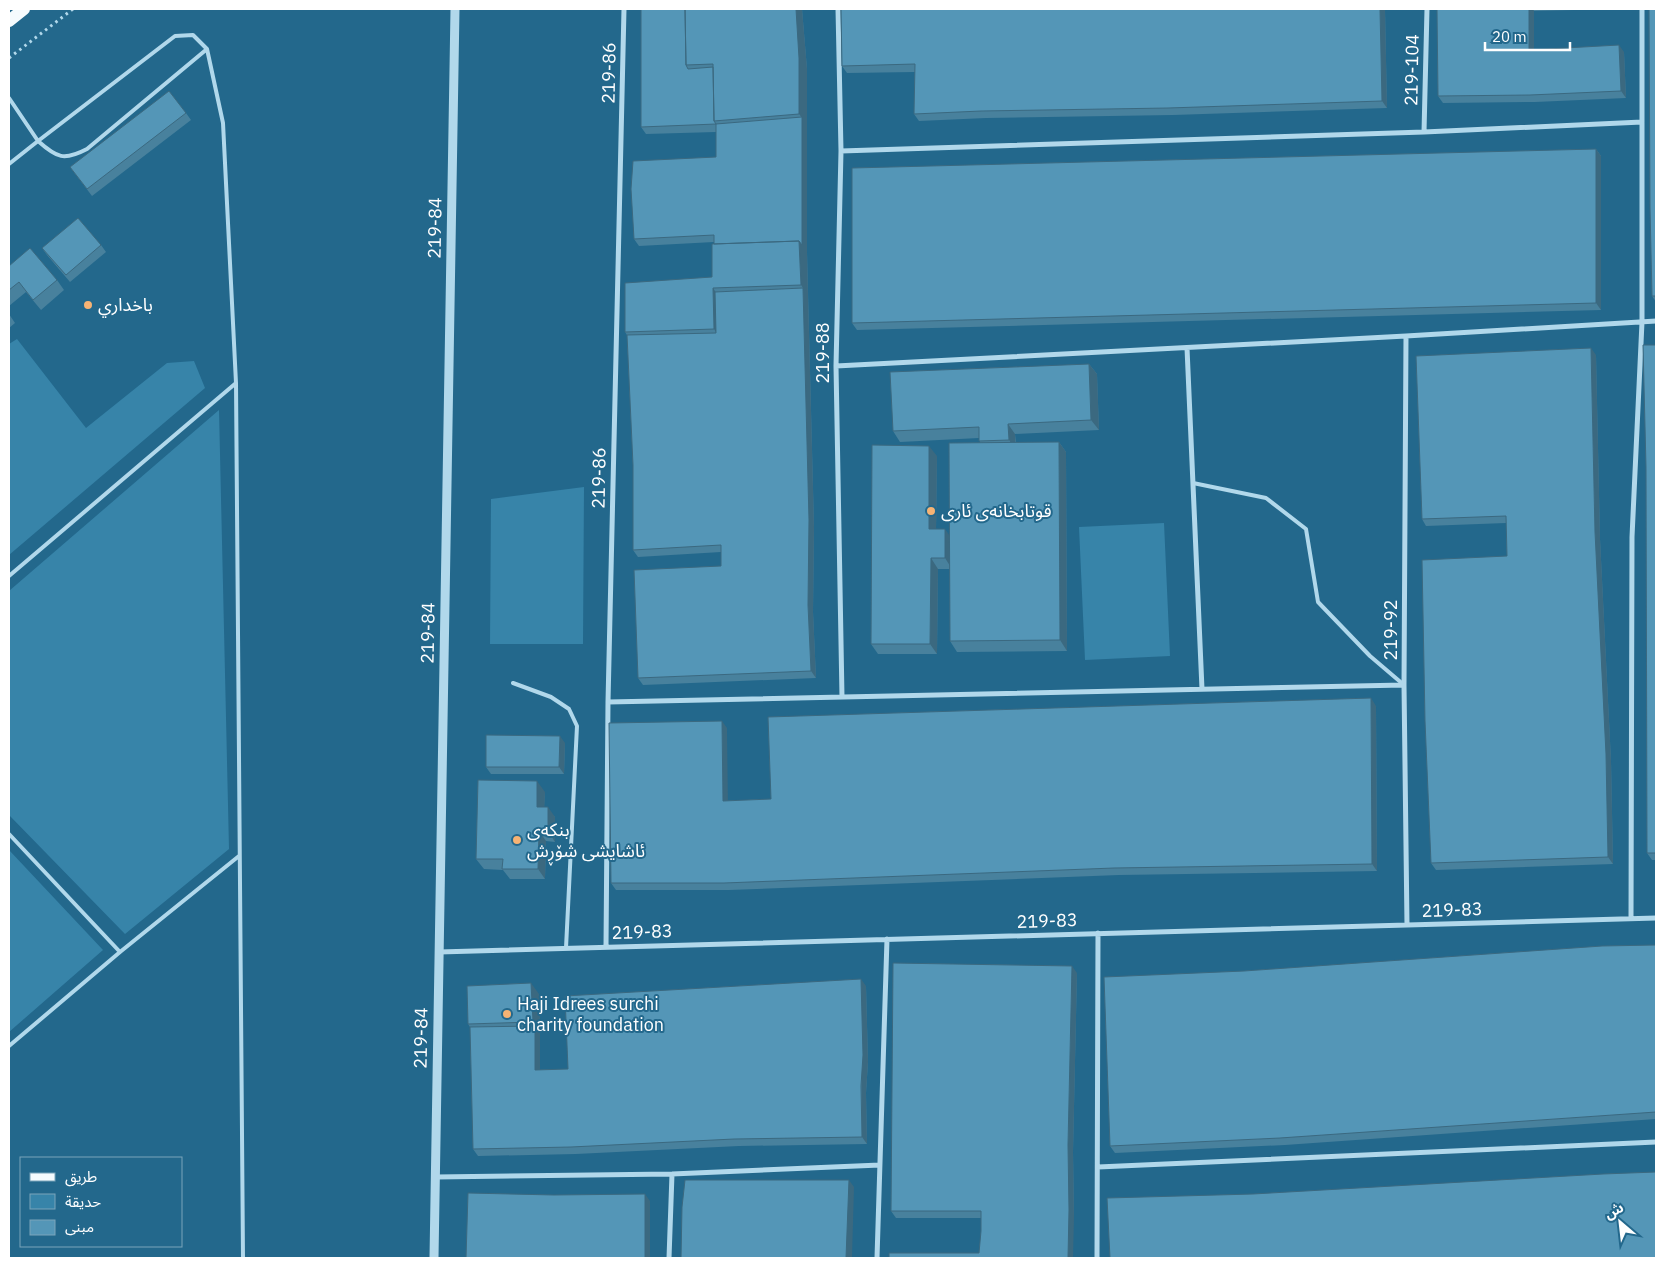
<svg xmlns="http://www.w3.org/2000/svg" width="1665" height="1267" font-family="'IBM Plex Sans','Noto Sans Arabic',sans-serif">
<style>
.green{fill:#3784a9}
.lines{fill:none;stroke-linecap:round;stroke-linejoin:round}
.path{stroke:#b1d8eb;stroke-width:3;stroke-dasharray:2.5 4;stroke-linecap:butt}
.service{stroke:#b1d8eb;stroke-width:4}
.minor{stroke:#b1d8eb;stroke-width:5}
.tertiary{stroke:#b1d8eb;stroke-width:9}
.primary{stroke:#f5fbfe;stroke-width:12}
.wall{fill:#48819d}
.shaded-wall{fill:#3b6980}
.building{fill:#5496b7;stroke:#3b6980}
.poi-dot{fill:#f6b374;stroke:#23688c;stroke-width:2}
.labels{text-anchor:middle;stroke-width:4;stroke-linejoin:round;paint-order:stroke}
.street-label{font-size:18px;fill:#fff;stroke:#23688c}
.poi-label{font-size:18px;fill:#fff;stroke:#23688c;text-anchor:start}
</style>
<rect width="100%" height="100%" fill="#23688c"/>
<path class="green" d="M17,339l69,89 81,-65 27,-2 11,27 -196,167v-211z
M219,410l10,439 -104,85 -116,-119v-224z
M584,487l-1,157h-93l1,-145z
M1164,523l6,133 -85,4 -6,-133z
M9,850l94,100 -94,82z"/>
<g class="lines">
<path class="path" d="M9,58l64,-49"/>
<path class="service" d="M9,98l29,43 137,-105 18,-1 14,14 16,74 13,260 7,875
M9,164l29,-23c19,17 26,20 49,8l120,-100
M1193,483l73,15 40,31 12,73 52,54 34,29
M9,576l227,-193
M513,683l38,14 18,12 8,17 -11,222
M9,834l111,118
M9,1046l111,-94 119,-96"/>
<path class="minor" d="M838,9l3,142 -5,215 6,331
M1424,132l3,-123
M841,151l583,-19 218,-10
M1406,336l-2,349 3,240
M1187,348l15,341
M836,366l570,-30 250,-15
M608,702l796,-17
M1631,918l1,-381 10,-215v-313
M606,947l2,-245 16,-693
M439,952l1217,-34
M1098,1167l558,-25
M436,1177l236,-3 208,-9
M669,1258l3,-84
M877,1258l10,-319
M1097,1258l1,-325"/>
<path class="tertiary" d="M434,1258l21,-1249"/>
<path class="primary" d="M9,21l15,-12"/>
</g>
<path class="wall" d="M641,9h161l5,60v183l7,275 -1,85 3,66 -173,7 -5,-7 83,-112v-14l-83,5 -5,-7v-85l-6,-130 -2,-3 87,-55 2,-33v-2l-75,4 -5,-7 82,-82v-25l-70,2 -5,-7z
M841,9h544l2,99 -214,7 -187,3 -67,3 -5,-7 1,-42 -68,1 -5,-7z
M1437,9h177l-80,2v38l90,3 2,46 -91,4 -92,1 -5,-7z
M1656,9v293l-4,-6z
M186,113l5,7 -99,76 -22,-29z
M1596,149l5,7v154l-744,20 -5,-7z
M101,245l5,7 -36,30 -23,-27 -5,-7z
M9,266l48,14 7,10 -23,20 -15,-18 -17,14z
M9,314l6,9 -6,5z
M1656,345v515h-4l-5,-7z
M1596,355l4,184 11,222 2,103 -177,6 -5,-7 76,-307 -1,-33 -80,3 -4,-7z
M1089,364l8,10 2,56 -84,4 1,8h43l7,10 1,199 -110,1 -7,-11v-72h-12l-1,85h-59l-7,-10 66,-188 -1,73 14,7 30,-94 -1,-4 -79,4 -7,-11z
M1376,706l1,165 -258,4 -390,15h-113l-5,-7 116,-155v73l44,-2z
M565,743l-1,31h-73l-5,-7z
M545,792l-1,15 11,10v25l-9,-1 -1,38h-35l-7,-9 -19,-1 -8,-10z
M1656,945v174l-371,26 -170,8 -5,-7 134,-175z
M1077,973l-4,179 1,65 -93,14v-13h-85l-5,-7z
M866,986l2,76 -2,31 1,51 -128,2 -163,8 -98,2 -5,-7 -3,-122 -2,-3 71,-30 1,76 28,-1z"/>
<path class="shaded-wall" d="M796,9h6l5,60v55l-8,-10z
M1380,9h5l2,99 -5,-7z
M1529,9h4l1,2v46l-5,-7z
M1619,45l5,7 2,46 -5,-7z
M802,117l5,7v128l1,43 -7,-10 -2,-44z
M1596,149l5,7v154l-5,-7z
M713,288l7,11 1,41 -7,-11z
M803,288l5,7 6,232 -1,85 3,66 -5,-7 -3,-66z
M1591,348l5,7 4,184 11,222 2,103 -5,-7 -13,-325z
M1089,364l8,10 2,56 -8,-10z
M1008,424l7,10 1,16 -7,-10z
M1059,442l7,10 1,199 -7,-11z
M929,446l8,10 -1,83 -7,-10z
M945,529l7,10v30l-7,-11z
M931,558l7,11 -1,85 -7,-10z
M1371,698l5,8 1,165 -5,-7z
M722,721l5,7 1,80 -5,-7z
M560,736l5,7 -1,31 -5,-7z
M537,781l8,11 -1,25 -7,-10z
M548,807l7,10v25l-7,-11z
M539,831l7,10 -1,38 -7,-10z
M1072,966l5,7 -4,179 1,65 -1,41h-5v-113z
M861,979l5,7 2,76 -2,31 1,51 -5,-7z
M531,983l8,11 1,39 -7,-11z
M535,1026l5,7v44l-5,-7z
M849,1180l5,7 -2,71h-6z
M645,1194l5,7v57h-5z"/>
<path class="building" d="M641,9h44l1,56 2,4 25,-2 1,54 2,3 -75,3z
M685,9h111l3,49v56l-85,7 -1,-57 -27,1z
M841,9h539l2,92 -214,7 -187,3 -67,3 1,-50 -73,2z
M1437,9h92v41l90,-5 2,46 -91,4 -92,1z
M1649,9h7v287h-4l-2,-88z
M169,91l17,22 -99,76 -17,-22z
M802,117v128l-3,-4 -85,3v-9l-80,4 -3,-50 2,-28 83,-4v-33z
M1596,149v154l-744,20v-155z
M78,218l23,27 -35,30 -24,-27z
M799,241l2,44 -88,3 1,41 -89,3v-49l87,-6v-33z
M30,248l27,32 -24,20 -14,-18 -10,8v-24z
M803,288l6,232 -1,85 3,66 -173,7 -4,-108 87,-4v-21l-88,5v-85l-6,-130 89,-2 -1,-41z
M1643,345h13v508h-9l-1,-386z
M1591,348l4,184 11,222 2,103 -177,6 -6,-142 -3,-161 85,-4 -1,-40 -84,3 -6,-163z
M1089,364l2,56 -83,4 1,16 -30,1v-14l-86,4 -3,-59z
M1059,442l1,198 -110,1 -1,-198z
M872,445l57,1v83h16v29h-14l-1,86h-59z
M1371,698l1,166 -258,4 -390,15h-113l-2,-160 113,-2 1,80 48,-2 -3,-82z
M486,735l74,1 -1,31h-73z
M478,780l59,1v26h11v24h-9l-1,38h-36l1,-10h-27z
M1656,945v167l-376,26 -170,8 -6,-169 140,-6 358,-25z
M893,963l179,3 -4,179 1,65 -1,48h-179v-5h90l2,-22v-20h-90z
M861,979l2,76 -2,31 1,51 -128,2 -163,8 -98,2 -3,-122 65,-1v44l33,-1 -3,-73z
M531,983l2,39 -65,2 -1,-38z
M1656,1172v86h-546l-3,-60 146,-4 350,-20z
M685,1180h164l-3,78h-165l1,-51z
M468,1193l86,2 91,-1v64h-179z"/>
<g class="poi-dot">
<circle cx="88" cy="305" r="5"/>
<circle cx="931" cy="511" r="5"/>
<circle cx="517" cy="840" r="5"/>
<circle cx="507" cy="1014" r="5"/>
</g>
<g class="labels">
<g class="street-label">
<text transform="translate(1412 70) rotate(-89)" y="6">219-104</text>
<text transform="translate(609 73) rotate(-89)" y="6">219-86</text>
<text transform="translate(435 228) rotate(-89)" y="6">219-84</text>
<text transform="translate(823 353) rotate(-90)" y="6">219-88</text>
<text transform="translate(599 478) rotate(-89)" y="6">219-86</text>
<text transform="translate(1391 630) rotate(-90)" y="6">219-92</text>
<text transform="translate(428 633) rotate(-89)" y="6">219-84</text>
<text transform="translate(1452 910) rotate(-2)" y="6">219-83</text>
<text transform="translate(1047 921) rotate(-2)" y="6">219-83</text>
<text transform="translate(642 932) rotate(-2)" y="6">219-83</text>
<text transform="translate(421 1038) rotate(-89)" y="6">219-84</text>
</g>
<g class="poi-label">
<text x="98" y="311">باخداري</text>
<text x="941" y="517">قوتابخانەی ئاری</text>
<text x="527" y="836">بنکەی<tspan x="527" dy="21">ئاشایشی شۆڕش</tspan></text>
<text x="517" y="1010">Haji Idrees surchi<tspan x="517" dy="21">charity foundation</tspan></text>
</g>
</g>
<rect width="1665" height="1267" fill="none" stroke="#ffffff" stroke-width="20"/>
<rect x="20" y="1157" width="162" height="90" fill="#23688c" stroke="#7ba4ba"/>
<rect x="30" y="1173" width="25" height="8" fill="#f5fbfe" stroke="#7ba4ba"/>
<text x="65" y="1182" font-size="15" fill="#ffffff">طريق</text>
<rect x="30" y="1194" width="25" height="15" fill="#3784a9" stroke="#7ba4ba"/>
<text x="65" y="1207" font-size="15" fill="#ffffff">حديقة</text>
<rect x="30" y="1220" width="25" height="15" fill="#5496b7" stroke="#7ba4ba"/>
<text x="65" y="1232" font-size="15" fill="#ffffff">مبنى</text>
<g transform="translate(1620 1222) rotate(332)" stroke="#23688c" stroke-width="4" paint-order="stroke">
<path d="M0-4L9 19L0 12L-9 19Z" fill="#ffffff"/>
<text y="-8" font-size="14" font-weight="bold" text-anchor="middle" fill="#ffffff">ش</text>
</g>
<path d="M1485 42v8h85v-8" fill="none" stroke="#ffffff" stroke-width="2.5"/>
<text x="1492" y="42" font-size="15" fill="#ffffff" stroke="#23688c" stroke-width="4" paint-order="stroke">20 m</text>
</svg>
